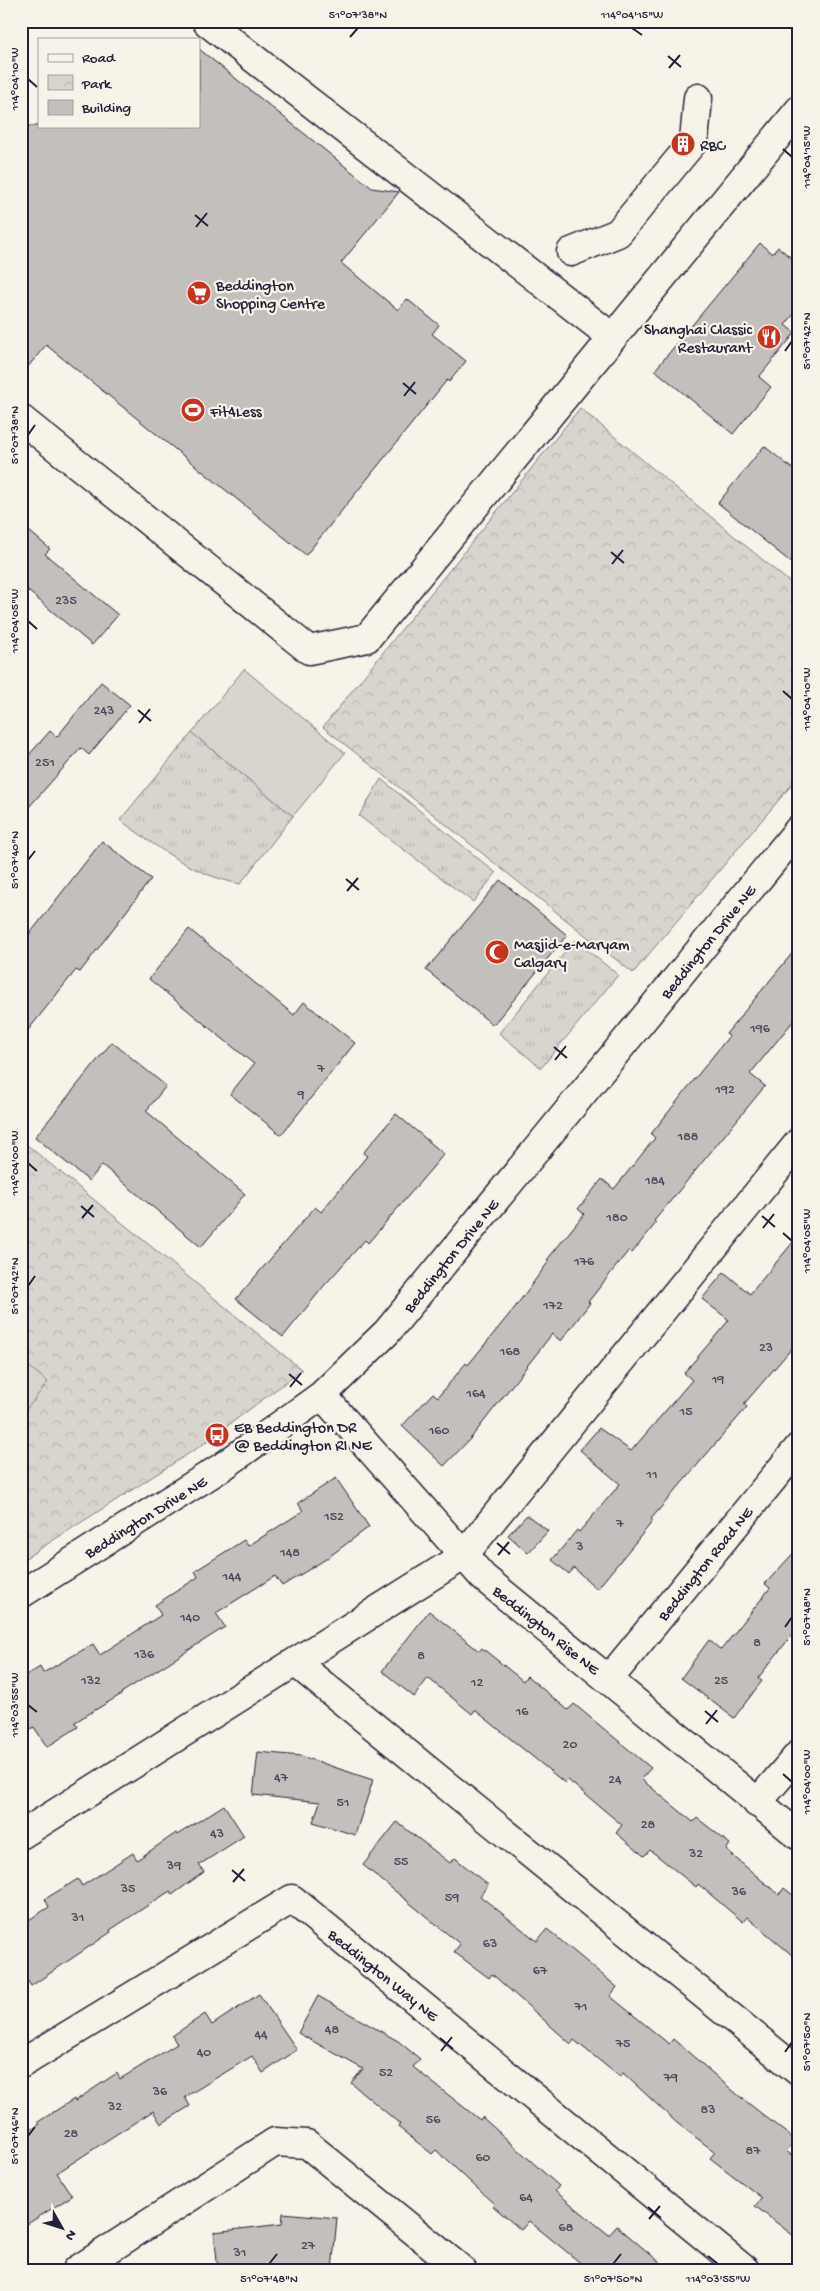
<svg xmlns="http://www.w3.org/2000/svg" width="820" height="2291" font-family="'Gochi Hand',sans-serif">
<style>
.grass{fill:url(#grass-tufts);stroke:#7d7c85}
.park{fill:url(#park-crowns);stroke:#7d7c85}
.pitch{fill:#d8d5cf;stroke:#7d7c85}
.building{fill:#c2bfbd;stroke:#22223b}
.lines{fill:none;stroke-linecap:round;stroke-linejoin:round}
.minor-casing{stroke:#22223b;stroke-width:31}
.minor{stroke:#f7f3e8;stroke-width:28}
.ticks{fill:none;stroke:#22223b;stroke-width:2}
.labels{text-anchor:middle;stroke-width:4.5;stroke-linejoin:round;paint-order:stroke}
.number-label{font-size:14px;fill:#4a495c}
.poi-label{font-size:16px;fill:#22223b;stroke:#f7f3e8;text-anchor:start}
.street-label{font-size:16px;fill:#22223b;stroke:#f7f3e8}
.neatline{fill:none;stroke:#22223b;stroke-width:2}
.ticks-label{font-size:12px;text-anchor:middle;fill:#22223b}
</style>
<defs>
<pattern id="grass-tufts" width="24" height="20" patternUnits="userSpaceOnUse" patternTransform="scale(1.25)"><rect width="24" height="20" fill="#d8d5cf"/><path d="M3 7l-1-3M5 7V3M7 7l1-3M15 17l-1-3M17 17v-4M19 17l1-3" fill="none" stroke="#b9b7b3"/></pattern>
<pattern id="park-crowns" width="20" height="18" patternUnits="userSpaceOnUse" patternTransform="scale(1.25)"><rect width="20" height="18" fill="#d8d5cf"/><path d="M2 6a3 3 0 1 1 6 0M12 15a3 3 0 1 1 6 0" fill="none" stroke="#b9b7b3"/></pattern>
</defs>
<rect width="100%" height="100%" fill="#f7f3e8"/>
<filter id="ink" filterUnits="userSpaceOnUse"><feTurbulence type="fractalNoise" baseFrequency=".02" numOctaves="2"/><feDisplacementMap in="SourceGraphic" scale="10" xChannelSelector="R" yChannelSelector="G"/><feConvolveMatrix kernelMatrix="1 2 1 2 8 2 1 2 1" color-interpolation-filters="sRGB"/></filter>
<g filter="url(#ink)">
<path class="grass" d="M192,733l101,83 -53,68c-49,-10 -81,-36 -120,-64z
M381,779l115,94 -23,29 -114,-86z
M575,940l43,35 -77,93 -42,-35z"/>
<path class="park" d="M580,408l219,182v186l-166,197 -310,-246z
M21,1140l281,230 -100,75 -181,116z"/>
<path class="pitch" d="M244,669l101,84 -52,63 -101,-83z
M21,1360l27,22 -27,34z"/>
<path class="building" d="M199,49l173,139 27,4 -58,71 57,47 9,-11 32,26 -7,9 34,27 -17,21 -2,-2 -141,175 -260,-210 -25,30v-249h178z
M760,243l12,11 6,-7 21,17v44l-14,17 10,8 -36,44 12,10 -38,47 -78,-64z
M764,446l35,28v95l-81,-66z
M21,524l29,25 -5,5 73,61 -26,30 -71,-60z
M101,682l29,23 -41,50 -8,-7 -60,68v-52l29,-33 7,6z
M102,841l49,38 -71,93 -4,-2 -55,69v-94z
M500,880l67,55 -74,90 -67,-55z
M189,929l105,86 10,-13 51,41 -74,92 -51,-41 24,-30 -105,-85z
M799,945v69l-49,60 15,12 -111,135 2,2 -24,30 -3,-3 -41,52 2,1 -29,38 -9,-7 -81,104 -27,28 -42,-40 31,-33 5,4 28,-34 2,2 48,-59 33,-45 -2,-1 37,-46 -6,-5 24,-30 12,10 41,-51 -4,-4 78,-98 -3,-2z
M112,1042l54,44 -20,25 99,83 -44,53 -99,-82 -13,16 -54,-44z
M396,1114l48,40 -76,89 -3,-3 -42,47 -40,50 -47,-38 79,-92 6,5 46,-56 -4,-3z
M799,1235v105l-55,64 3,3 -96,112 2,2 -56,68 -23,-21 -5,6 -17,-14 25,-30 2,2 41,-48 -40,-34 19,-22 32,23 61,-71 -8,-7 45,-53 -27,-21 22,-27 26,22z
M336,1478l33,49 -43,32 -44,27 -7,-10 -59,37 9,14 -104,66 1,1 -47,28 3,5 -31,20 -13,-20 -13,8v-56l19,-12 3,6 50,-29 7,11 61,-40 -6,-10 43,-28 -3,-6 49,-31 4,6 55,-35 -5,-8z
M527,1515l21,16 -20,22 -20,-18z
M799,1547v79l-41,52 4,3 -28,37 -53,-40 28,-38 12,10 49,-62 -5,-4z
M429,1611l50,40 3,-3 41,33 4,-5 41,34 6,-6 77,64 -10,11 52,43 4,-4 33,26 -4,6 53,45 5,-7 15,12v61l-52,-44 -4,5 -45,-38 -2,3 -46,-37 -6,6 -28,-23 6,-8 -54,-45 -3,3 -90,-73 -3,4 -44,-36 -14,19 -32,-26z
M258,1752l43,4 72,24 -18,55 -42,-13 7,-20 -67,-7z
M224,1805l20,31 -45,29 5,7 -32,23 -2,-4 -60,39 1,2 -80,54 -10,-15v-46l28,-18 -4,-8 33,-20 4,7 51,-33 4,7 39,-27 1,2z
M397,1822l53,41 5,-5 33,27 -8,11 57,45 10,-12 70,58 -7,9 59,48 4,-5 65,56 57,45 -9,11 13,10v79l-44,-34 7,-8 -52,-40 5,-6 -38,-29 -54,-50 -3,4 -46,-37 -3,4 -79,-70 -3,4 -35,-26 6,-8 -97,-79z
M259,1994l38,56 -34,23 -11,-17 -67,41 5,9 -29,18 -8,-13 -41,26 -55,36 15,23 -51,32v-92l19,-12 -2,-2 36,-23 1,2 42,-28 3,6 57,-35 -5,-8 33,-22 7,11z
M318,1996l80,45 22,18 -7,8 67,53 2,-3 77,69 -4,5 54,44 8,-9 52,44h-80l-60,-49 -8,9 -28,-24 1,-2 -58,-54 -4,4 -34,-27 2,-3 -49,-41 12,-14 -65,-36z
M283,2213l54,5 -5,52h-114l-4,-38 68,-8z"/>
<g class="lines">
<defs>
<path id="minor" d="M207,22l405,315
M571,252l47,-19 76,-92 4,-43
M21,419l288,231 58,-12 432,-528
M322,1395l161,182 316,259
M21,1594l201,-127 100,-72 65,-63 412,-503
M296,1663l503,409
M609,1679l190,-232
M757,1803l42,-49
M21,1835l442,-279 336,-414
M21,2064l271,-165 453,371
M77,2270l198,-128 32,2 155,126"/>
</defs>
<use href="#minor" class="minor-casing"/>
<use href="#minor" class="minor"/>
</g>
</g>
<path class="ticks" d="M632,28l10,7M350,37l8,-9M668,56l13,11M669,68l11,-13M28,79l9,8M783,149l9,8M195,215l13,11M196,227l11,-14M785,351l7,-10M403,383l13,11M404,396l11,-14M28,435l7,-10M611,552l13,11M612,564l11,-14M28,621l9,8M783,691l9,8M138,710l13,11M139,723l11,-14M28,860l7,-9M346,879l13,11M347,891l11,-13M554,1047l13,11M555,1060l11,-14M28,1163l9,8M81,1206l13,11M762,1216l13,11M82,1218l11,-13M763,1228l11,-14M783,1233l9,8M28,1286l7,-10M289,1374l13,11M290,1387l11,-14M497,1543l13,11M498,1555l11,-13M785,1627l7,-10M28,1705l9,7M705,1711l13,11M706,1724l11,-14M783,1774l9,8M232,1870l13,11M233,1882l11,-13M440,2038l13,11M441,2051l11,-14M785,2052l7,-10M28,2136l7,-9M648,2207l13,11M649,2219l11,-13M708,2256l10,8M269,2264l8,-10M613,2264l8,-10"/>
<defs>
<symbol id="building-disc" viewBox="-11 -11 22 22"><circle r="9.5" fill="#c8321e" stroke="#f7f3e8"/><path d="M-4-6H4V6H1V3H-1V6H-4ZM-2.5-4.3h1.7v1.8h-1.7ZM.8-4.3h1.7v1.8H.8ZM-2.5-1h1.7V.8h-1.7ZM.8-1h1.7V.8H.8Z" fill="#fff"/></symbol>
<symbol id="supermarket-disc" viewBox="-11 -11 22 22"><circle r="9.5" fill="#c8321e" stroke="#f7f3e8"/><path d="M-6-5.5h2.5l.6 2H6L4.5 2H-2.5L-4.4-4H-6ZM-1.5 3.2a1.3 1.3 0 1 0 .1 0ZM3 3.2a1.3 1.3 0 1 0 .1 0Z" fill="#fff"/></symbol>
<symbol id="restaurant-disc" viewBox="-11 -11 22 22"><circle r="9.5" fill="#c8321e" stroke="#f7f3e8"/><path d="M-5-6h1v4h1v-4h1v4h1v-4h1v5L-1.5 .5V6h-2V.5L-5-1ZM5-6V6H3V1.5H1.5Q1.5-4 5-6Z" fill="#fff"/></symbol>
<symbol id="stadium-disc" viewBox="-11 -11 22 22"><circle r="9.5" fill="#c8321e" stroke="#f7f3e8"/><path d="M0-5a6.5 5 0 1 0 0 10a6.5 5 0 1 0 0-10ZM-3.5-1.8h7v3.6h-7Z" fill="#fff"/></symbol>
<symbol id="mosque-disc" viewBox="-11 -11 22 22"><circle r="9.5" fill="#c8321e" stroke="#f7f3e8"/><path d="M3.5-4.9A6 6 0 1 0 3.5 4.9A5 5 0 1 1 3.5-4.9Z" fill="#fff"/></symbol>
<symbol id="bus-disc" viewBox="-11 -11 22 22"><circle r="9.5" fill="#c8321e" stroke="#f7f3e8"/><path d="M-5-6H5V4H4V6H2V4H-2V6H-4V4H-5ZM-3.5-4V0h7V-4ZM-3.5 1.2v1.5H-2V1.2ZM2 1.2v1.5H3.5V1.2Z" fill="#fff"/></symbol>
</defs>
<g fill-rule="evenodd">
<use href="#building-disc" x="669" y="130" width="28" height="28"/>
<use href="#supermarket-disc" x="185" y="279" width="28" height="28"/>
<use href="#restaurant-disc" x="755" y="323" width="28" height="28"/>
<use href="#stadium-disc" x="179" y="396" width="28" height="28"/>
<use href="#mosque-disc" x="483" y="938" width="28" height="28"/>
<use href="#bus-disc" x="203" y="1421" width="28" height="28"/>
</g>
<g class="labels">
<g class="number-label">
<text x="66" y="604">235</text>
<text x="104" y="714">243</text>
<text x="45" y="766">251</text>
<text x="760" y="1032">196</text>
<text x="321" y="1072">7</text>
<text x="725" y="1093">192</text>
<text x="301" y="1098">9</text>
<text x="688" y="1140">188</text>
<text x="655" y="1184">184</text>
<text x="617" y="1221">180</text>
<text x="584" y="1265">176</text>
<text x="553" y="1309">172</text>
<text x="766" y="1351">23</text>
<text x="510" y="1355">168</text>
<text x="718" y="1383">19</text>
<text x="476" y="1397">164</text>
<text x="686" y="1415">15</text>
<text x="439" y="1434">160</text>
<text x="652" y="1478">11</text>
<text x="334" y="1520">152</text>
<text x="620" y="1527">7</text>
<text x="580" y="1550">3</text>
<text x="290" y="1556">148</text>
<text x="232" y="1580">144</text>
<text x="190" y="1621">140</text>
<text x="757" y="1646">8</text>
<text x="144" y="1658">136</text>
<text x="421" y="1659">8</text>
<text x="91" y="1684">132</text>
<text x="721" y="1684">25</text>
<text x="477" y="1686">12</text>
<text x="522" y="1715">16</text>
<text x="570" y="1748">20</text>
<text x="281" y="1781">47</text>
<text x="615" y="1783">24</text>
<text x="343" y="1806">51</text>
<text x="648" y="1828">28</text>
<text x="217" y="1837">43</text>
<text x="696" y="1857">32</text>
<text x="401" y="1865">55</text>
<text x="174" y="1869">39</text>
<text x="128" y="1892">35</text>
<text x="739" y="1895">36</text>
<text x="452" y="1901">59</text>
<text x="78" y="1921">31</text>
<text x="490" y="1947">63</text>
<text x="540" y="1974">67</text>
<text x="581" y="2010">71</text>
<text x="332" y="2033">48</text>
<text x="261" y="2038">44</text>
<text x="623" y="2047">75</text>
<text x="204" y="2056">40</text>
<text x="386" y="2076">52</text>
<text x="671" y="2081">79</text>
<text x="160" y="2095">36</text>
<text x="115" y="2110">32</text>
<text x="708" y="2113">83</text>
<text x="433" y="2123">56</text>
<text x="71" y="2137">28</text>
<text x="753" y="2154">87</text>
<text x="483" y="2161">60</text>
<text x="526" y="2201">64</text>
<text x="566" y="2231">68</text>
<text x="308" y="2249">27</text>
<text x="240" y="2256">31</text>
</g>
<g class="poi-label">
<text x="700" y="150">RBC</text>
<text x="216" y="290">Beddington<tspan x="216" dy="18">Shopping Centre</tspan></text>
<text x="752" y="334" text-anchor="end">Shanghai Classic<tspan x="752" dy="18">Restaurant</tspan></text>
<text x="210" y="416">Fit4Less</text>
<text x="514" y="949">Masjid-e-Maryam<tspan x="514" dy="18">Calgary</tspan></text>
<text x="234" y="1432">EB Beddington DR<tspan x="234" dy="18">@ Beddington RI NE</tspan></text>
</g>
<g class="street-label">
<text transform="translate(707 941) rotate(-51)" y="6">Beddington Drive NE</text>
<text transform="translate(450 1255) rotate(-51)" y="6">Beddington Drive NE</text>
<text transform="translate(145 1516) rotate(-32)" y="6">Beddington Drive NE</text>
<text transform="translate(704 1563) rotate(-51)" y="6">Beddington Road NE</text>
<text transform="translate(547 1629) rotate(39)" y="6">Beddington Rise NE</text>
<text transform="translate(384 1974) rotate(39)" y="6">Beddington Way NE</text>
</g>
</g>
<rect width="820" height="2291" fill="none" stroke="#f7f3e8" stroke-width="55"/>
<rect x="38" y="38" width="162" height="90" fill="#f7f3e8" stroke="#a29fa3"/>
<rect x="48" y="54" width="25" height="8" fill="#f7f3e8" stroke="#a29fa3"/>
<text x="82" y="62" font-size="15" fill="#22223b">Road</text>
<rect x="48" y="75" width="25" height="15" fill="url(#park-crowns)" stroke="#a29fa3"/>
<text x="82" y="88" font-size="15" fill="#22223b">Park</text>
<rect x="48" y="100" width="25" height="15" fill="#c2bfbd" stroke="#a29fa3"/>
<text x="82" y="112" font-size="15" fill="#22223b">Building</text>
<g transform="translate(62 2228) rotate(129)" stroke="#f7f3e8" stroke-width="4" paint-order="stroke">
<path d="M0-4L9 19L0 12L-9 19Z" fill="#22223b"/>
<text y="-8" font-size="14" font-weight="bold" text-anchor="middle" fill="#22223b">N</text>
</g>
<rect x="28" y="28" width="764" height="2236" class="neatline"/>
<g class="ticks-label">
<text x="358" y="18">51°07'38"N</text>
<text x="632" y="18">114°04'15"W</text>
<text transform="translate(14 79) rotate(-90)" y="4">114°04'10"W</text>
<text transform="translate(806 157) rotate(-90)" y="4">114°04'15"W</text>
<text transform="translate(806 341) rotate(-90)" y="4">51°07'42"N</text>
<text transform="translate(14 435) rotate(-90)" y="4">51°07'38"N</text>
<text transform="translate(14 621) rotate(-90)" y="4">114°04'05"W</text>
<text transform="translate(806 699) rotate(-90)" y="4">114°04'10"W</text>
<text transform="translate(14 860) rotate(-90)" y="4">51°07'40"N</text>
<text transform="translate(14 1163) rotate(-90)" y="4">114°04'00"W</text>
<text transform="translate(806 1241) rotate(-90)" y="4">114°04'05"W</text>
<text transform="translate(14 1286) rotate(-90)" y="4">51°07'42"N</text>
<text transform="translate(806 1617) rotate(-90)" y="4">51°07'48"N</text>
<text transform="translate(14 1705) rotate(-90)" y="4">114°03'55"W</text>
<text transform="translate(806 1782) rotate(-90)" y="4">114°04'00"W</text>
<text transform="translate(806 2042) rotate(-90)" y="4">51°07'50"N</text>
<text transform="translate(14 2136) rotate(-90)" y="4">51°07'46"N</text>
<text x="269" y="2282">51°07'48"N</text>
<text x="613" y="2282">51°07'50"N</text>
<text x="718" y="2282">114°03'55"W</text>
</g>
</svg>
